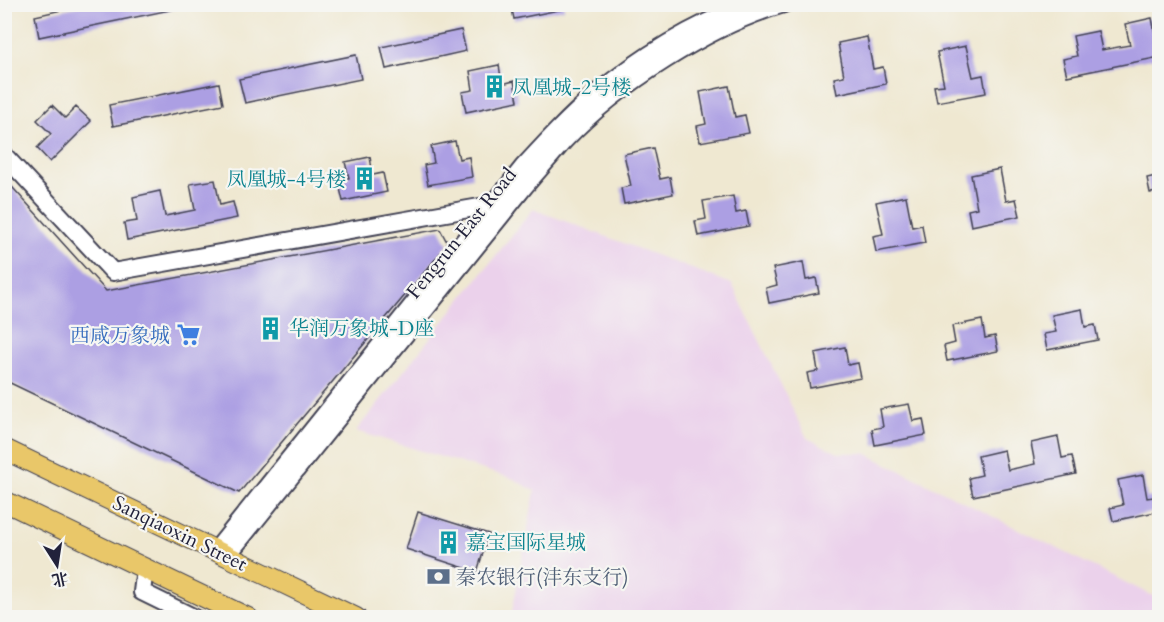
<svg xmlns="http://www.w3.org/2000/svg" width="1164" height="622" font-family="Cardo,'Noto Serif SC',serif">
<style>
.built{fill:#ebd1eb}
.building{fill:#ac9fe3}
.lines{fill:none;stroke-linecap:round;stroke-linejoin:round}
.minor-casing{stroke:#414052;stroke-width:20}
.major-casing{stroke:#414052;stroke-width:22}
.minor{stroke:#fff;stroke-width:16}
.major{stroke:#e9c769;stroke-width:20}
.labels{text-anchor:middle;stroke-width:4.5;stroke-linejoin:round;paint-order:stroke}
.culture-label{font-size:20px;fill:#0d838f;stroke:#f6f6f2;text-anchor:start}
.street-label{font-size:20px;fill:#22223b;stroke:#f6f6f2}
.shop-label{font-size:20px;fill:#366cbe;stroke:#f6f6f2;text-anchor:end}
.service-label{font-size:20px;fill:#4e5e75;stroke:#f6f6f2;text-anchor:start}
</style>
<rect width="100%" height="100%" fill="#f6f6f2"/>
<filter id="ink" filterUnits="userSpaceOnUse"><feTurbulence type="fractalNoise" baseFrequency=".0167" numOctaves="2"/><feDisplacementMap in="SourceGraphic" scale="12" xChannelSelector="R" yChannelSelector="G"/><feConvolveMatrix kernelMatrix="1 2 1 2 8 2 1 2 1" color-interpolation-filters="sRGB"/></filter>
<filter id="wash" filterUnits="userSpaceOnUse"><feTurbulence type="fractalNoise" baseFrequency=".008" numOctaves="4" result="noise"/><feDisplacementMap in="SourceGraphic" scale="24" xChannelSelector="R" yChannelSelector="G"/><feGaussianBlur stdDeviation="1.35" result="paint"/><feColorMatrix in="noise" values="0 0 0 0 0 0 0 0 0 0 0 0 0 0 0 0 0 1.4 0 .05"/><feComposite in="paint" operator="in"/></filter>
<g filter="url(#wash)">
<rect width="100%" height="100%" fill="#efe8d1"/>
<path class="built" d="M533,209l199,75 75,154 31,15h27l294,146v18h-648l24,-126 -21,-12 -158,-48z"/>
<g id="blocks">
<path class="building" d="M88,4h87v5l-136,28 -4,-21z
M511,4h53v5l-50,10z
M1152,18l4,21h4v18l-93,19 -4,-17 14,-3 -4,-20 25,-5 4,19 28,-5 -5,-21z
M461,30l5,21 -80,18 -5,-22z
M867,37l6,32 10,-2 3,17 -49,10 -3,-16 10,-2 -6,-33z
M966,46l7,31 10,-2 3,18 -49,9 -3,-16 10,-1 -7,-33z
M356,55l5,24 -116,24 -6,-24z
M499,65l3,19 12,-3 4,20 -52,11 -4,-20 11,-2 -3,-19z
M219,83l4,21 -110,22 -4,-21z
M729,86l6,31 10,-2 4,18 -49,9 -3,-16 9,-2 -6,-32z
M52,105l13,13 11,-11 15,14 -41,41 -13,-14 14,-14 -14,-14z
M455,141l4,18 10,-2 3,20 -44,8 -4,-20 10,-2 -3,-17z
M653,148l7,31 10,-2 3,17 -49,10 -3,-16 10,-2 -7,-32z
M370,157l3,18 10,-2 4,19 -44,9 -5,-21 11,-2 -4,-16z
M1000,169l6,32 10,-2 4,17 -49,10 -3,-16 9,-2 -6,-33z
M1160,175v17l-10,1 -3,-15z
M4,178l102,113 334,-62 8,15 -209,249 -235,-113z
M215,180l5,25 13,-3 4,16 -110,22 -3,-17 13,-2 -4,-24 27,-6 5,25 30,-6 -5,-26z
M733,196l3,17 10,-2 3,15 -51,10 -3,-15 11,-2 -3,-18z
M906,196l6,31 10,-2 3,18 -49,9 -3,-16 10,-2 -7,-32z
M803,262l3,18 10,-2 3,15 -50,10 -3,-15 11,-3 -4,-17z
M1082,309l3,18 10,-2 3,15 -51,10 -3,-16 12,-2 -4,-17z
M982,320l3,18 10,-2 3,15 -51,10 -3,-15 11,-3 -3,-17z
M845,347l3,18 10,-2 3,15 -51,10 -3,-15 11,-2 -3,-18z
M909,404l4,17 10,-2 3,16 -51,10 -3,-16 11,-2 -3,-18z
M1058,437l4,21 10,-2 4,18 -103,22 -4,-18 13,-3 -4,-19 26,-6 4,20 27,-6 -4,-21z
M1143,475l4,23 13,-2v15l-47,10 -3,-13 13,-3 -5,-25z
M418,512l71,22 -12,38 -71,-23z"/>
</g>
</g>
<g filter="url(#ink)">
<use href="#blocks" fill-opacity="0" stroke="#414052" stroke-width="1.5"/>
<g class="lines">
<defs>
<path id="minor" d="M4,155l109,117 378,-67
M216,550l307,-383c23,-25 46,-50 72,-72 45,-38 99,-70 154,-91
M227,556l298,-370c13,-15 26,-30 39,-45 53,-56 146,-116 220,-137
M145,568l-3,24 53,26"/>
<path id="major" d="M4,449l352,169
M4,501l244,117"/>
</defs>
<use href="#minor" class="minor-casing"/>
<use href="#major" class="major-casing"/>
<use href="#minor" class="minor"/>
<use href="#major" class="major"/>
</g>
</g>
<defs>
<symbol id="building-bare" viewBox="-9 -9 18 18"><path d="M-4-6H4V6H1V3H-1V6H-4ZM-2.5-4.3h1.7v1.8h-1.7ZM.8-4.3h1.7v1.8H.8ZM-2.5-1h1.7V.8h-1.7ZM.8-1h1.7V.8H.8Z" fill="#0f9aa8" stroke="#f6f6f2" stroke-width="2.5" paint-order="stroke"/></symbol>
<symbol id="supermarket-bare" viewBox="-9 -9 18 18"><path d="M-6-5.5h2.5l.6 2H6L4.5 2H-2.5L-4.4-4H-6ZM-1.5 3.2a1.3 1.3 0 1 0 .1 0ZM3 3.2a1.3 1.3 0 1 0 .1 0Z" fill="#3f7fe0" stroke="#f6f6f2" stroke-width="2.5" paint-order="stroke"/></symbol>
<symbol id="bank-bare" viewBox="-9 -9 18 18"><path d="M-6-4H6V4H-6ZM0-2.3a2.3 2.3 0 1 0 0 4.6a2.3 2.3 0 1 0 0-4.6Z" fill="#5c6f8a" stroke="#f6f6f2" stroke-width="2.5" paint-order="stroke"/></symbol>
</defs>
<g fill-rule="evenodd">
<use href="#building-bare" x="478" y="70" width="33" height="33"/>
<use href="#building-bare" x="348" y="162" width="33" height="33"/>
<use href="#building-bare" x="254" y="312" width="33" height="33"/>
<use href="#supermarket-bare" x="172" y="318" width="33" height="33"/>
<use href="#building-bare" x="432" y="526" width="33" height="33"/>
<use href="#bank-bare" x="422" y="560" width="33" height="33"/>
</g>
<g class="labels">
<g class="culture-label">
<text x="512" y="94">凤凰城-2号楼</text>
<text x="346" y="186" text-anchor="end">凤凰城-4号楼</text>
<text x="289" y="335">华润万象城-D座</text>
<text x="466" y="549">嘉宝国际星城</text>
</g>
<g class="street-label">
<text transform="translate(461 233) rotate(-51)" y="7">Fengrun East Road</text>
<text transform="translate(180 533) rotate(26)" y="7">Sanqiaoxin Street</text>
</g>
<g class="shop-label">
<text x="170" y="342">西咸万象城</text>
</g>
<g class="service-label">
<text x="456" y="584">秦农银行(沣东支行)</text>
</g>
</g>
<rect width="1164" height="622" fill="none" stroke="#f6f6f2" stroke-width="24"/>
<g transform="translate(57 565) rotate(168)" stroke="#f6f6f2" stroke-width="4.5" paint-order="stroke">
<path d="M0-4.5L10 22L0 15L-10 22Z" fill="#22223b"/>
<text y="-9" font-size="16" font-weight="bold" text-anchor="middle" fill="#22223b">北</text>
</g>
</svg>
